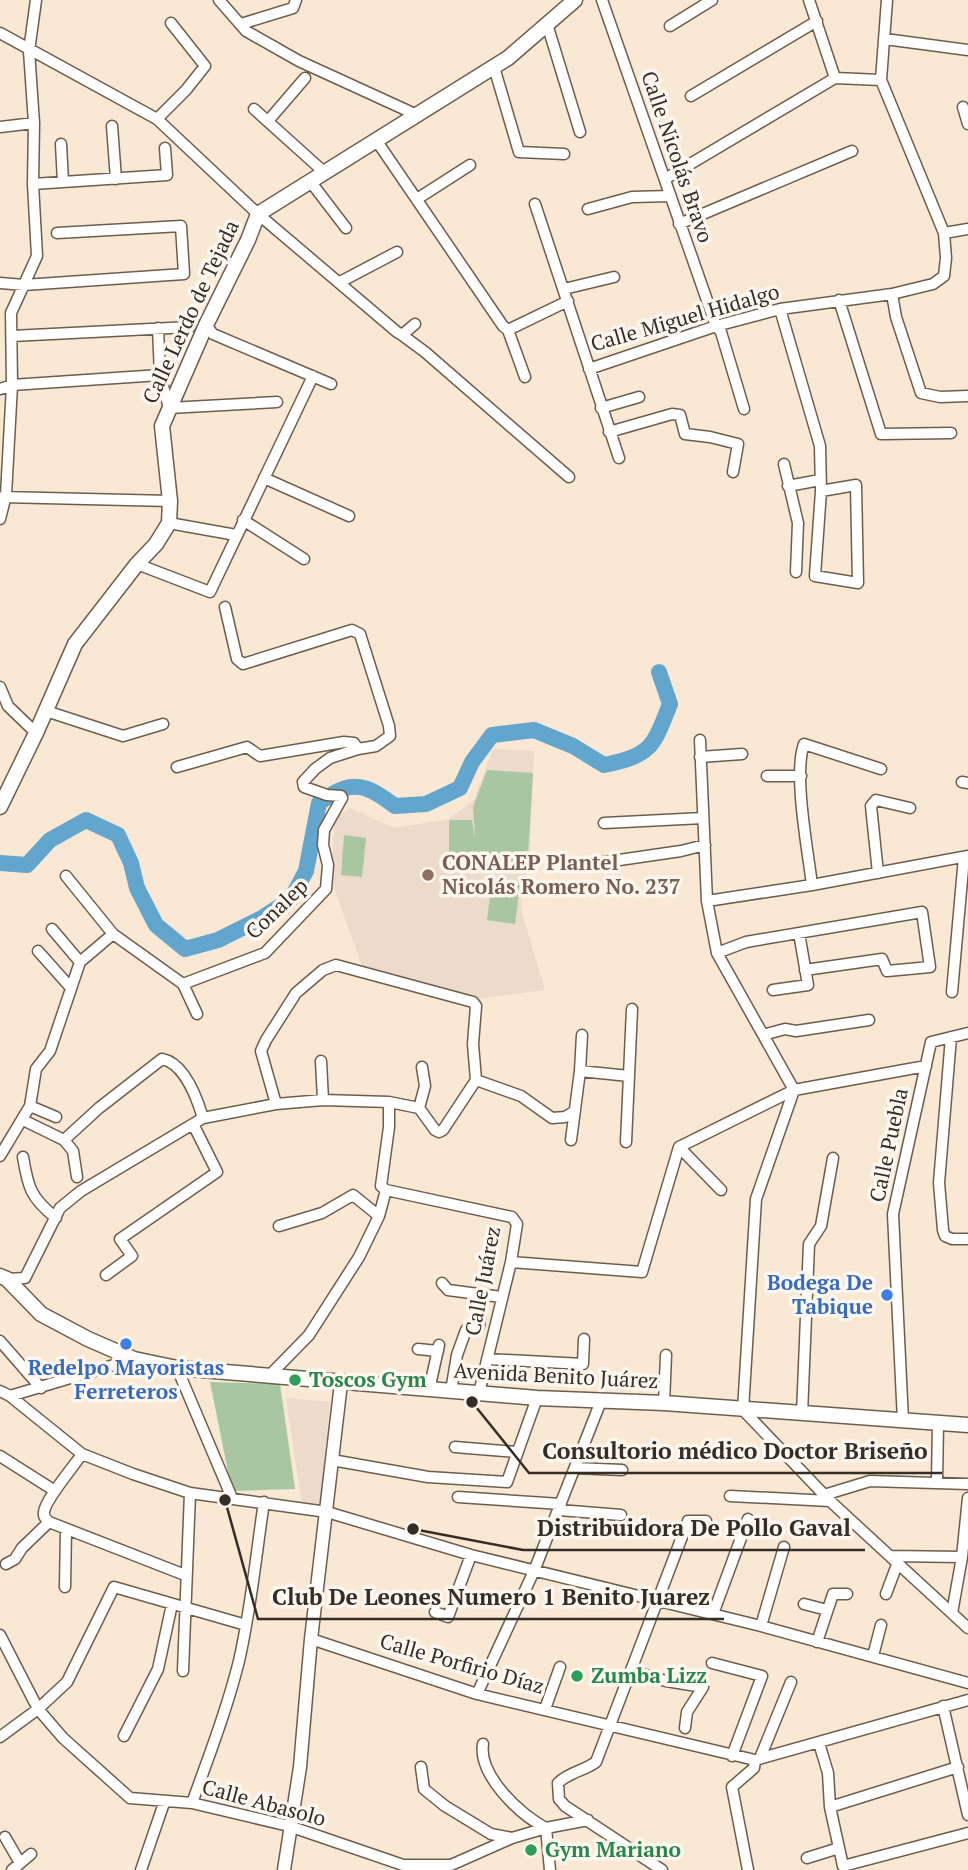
<svg xmlns="http://www.w3.org/2000/svg" width="968" height="1870" font-family="'PT Serif',serif">
<style>
.education{fill:#ecdaca}
.green{fill:#a8c7a0}
.lines{fill:none;stroke-linecap:round;stroke-linejoin:round}
.river{stroke:#63a6cd;stroke-width:16}
.minor-casing{stroke:#6c5e4d;stroke-width:13}
.tertiary-casing{stroke:#6c5e4d;stroke-width:15}
.secondary-casing{stroke:#6c5e4d;stroke-width:17}
.minor{stroke:#fff;stroke-width:10}
.tertiary{stroke:#fff;stroke-width:12}
.secondary{stroke:#fff;stroke-width:14}
.education-dot{fill:#8d6e63;stroke:#fef7ef;stroke-width:2.5}
.shop-dot{fill:#3f7fe0;stroke:#fef7ef;stroke-width:2.5}
.leisure-dot{fill:#2e9e5b;stroke:#fef7ef;stroke-width:2.5}
.labels{text-anchor:middle;stroke-width:7;stroke-linejoin:round;paint-order:stroke}
.street-label{font-size:21px;fill:#342e26;stroke:#fef7ef}
.education-label{font-size:21px;font-weight:bold;fill:#785e54;stroke:#fef7ef;text-anchor:start}
.shop-label{font-size:21px;font-weight:bold;fill:#366cbe;stroke:#fef7ef;text-anchor:end}
.leisure-label{font-size:21px;font-weight:bold;fill:#27864d;stroke:#fef7ef;text-anchor:start}
.leader{fill:none;stroke:#342e26;stroke-width:2.5}
.callout-dot{fill:#342e26;stroke:#fef7ef;stroke-width:2.5}
.callout-label{font-size:23px;text-anchor:middle;font-weight:bold;fill:#342e26;stroke:#fef7ef;stroke-width:7;stroke-linejoin:round;paint-order:stroke}
</style>
<rect width="100%" height="100%" fill="#f9e8d4"/>
<path class="education" d="M493,749l41,2 -5,119 -9,15 2,28 23,77 -76,10 -106,-31 -33,-93 5,-57 15,-11 44,20 55,-9 25,-19z
M286,1398l44,4 -10,101 -7,2 -11,-1z"/>
<path class="green" d="M487,770l46,3 -6,100 -52,-6 -26,-1v-46h23l3,19 -2,-32z
M344,835l22,3 -4,39 -21,-2z
M492,881l28,4 -5,39 -28,-4z
M210,1382l70,2 15,105 -63,2z"/>
<g class="lines">
<path class="river" d="M333,794c24,-16 42,-3 62,12l31,-2 34,-16 12,-26 20,-27 42,-5 39,16 31,19c48,-10 49,-18 66,-61l-11,-32
M0,863l27,2 23,-25 36,-20 32,15 13,28 6,25 19,37 29,24 33,-9 44,-22 29,-19 15,-28 13,-68 10,-7"/>
<defs>
<path id="minor" d="M219,0l27,31 53,30 118,54
M602,0l114,326 5,6 23,77
M809,0l26,78
M241,24l52,-16 3,-8
M547,24l33,108
M670,26l42,-26
M0,33l157,86 101,95 139,118 5,3 13,-11
M885,39l83,11
M494,67l25,85 45,2
M691,96l126,-75
M963,107l5,17
M254,109l70,63
M157,119l29,-29 19,-24 -34,-43
M268,121l37,-43
M112,126l4,53
M0,127l34,-4
M376,140l127,186 5,4 17,47
M61,144l2,38
M665,179l170,-101 46,2
M310,181l36,47
M33,184l134,-9 -2,-27
M417,199l53,-34
M535,204l84,254
M588,209l44,-12 38,-1
M679,224l173,-73
M944,233l24,-4
M340,282l57,-30
M0,283l24,2 160,-11 -3,-48 -124,7
M564,289l50,-12
M892,294l4,23 25,76 19,4 28,-1
M839,300l42,134 70,-1
M780,309l40,137 1,45 -6,85 43,7 -2,-98 -35,6
M206,325l7,9 118,50
M158,328l2,47 9,33 108,-6
M508,330l60,-29
M402,335l23,17 144,125
M12,336l178,-9
M589,369l127,-43 64,-17 112,-15 41,-10 11,-8 2,-18 -2,-25 -63,-153 6,-80
M0,389l12,-4 148,-10
M601,408l38,-11
M609,432l63,-18 8,1 5,19 25,3 28,7 -5,28
M784,464l14,59 -2,49
M264,478l85,38
M788,486l32,-6
M2,497l168,4
M0,519l6,-24 6,-110 -1,-72 26,-57 -4,-72 1,-61 -5,-72 7,-51
M243,520l61,39
M169,523l67,12
M137,564l73,28 103,-216
M0,687l8,19 28,27
M46,711l77,25 40,-12
M700,740l7,161 10,52 77,137 -38,109 -13,211 87,91 138,127
M700,757l42,-3
M177,767l70,-20 13,9 84,-14 10,1 4,6
M767,776h34
M962,782l6,1
M604,823l99,-5
M585,865l96,-14 24,-6
M878,873l-7,-67 5,-6 34,8
M66,876l47,58 70,50 14,30
M812,885c-4,-34 -19,-111 -8,-141l77,25
M707,901l105,-16 156,-29
M52,929l28,33
M38,951l33,37
M717,953l29,-11 176,-30 8,55 -43,4 -5,-12 -77,11
M183,984l82,-31 61,-64 2,-24 -5,-20 1,-15 18,-32 -1,-2 -14,-1 -23,-8 -1,-5 12,-13 15,-11 28,-9 18,-3 14,-10 -1,-10 -29,-92 -8,-4 -109,34 -6,-5 -12,-52
M773,990l35,-5 -9,-52
M952,992l12,-135
M763,1035l22,-6 11,2 73,-11
M951,1037l-12,146 4,47 2,6 7,3h16
M321,1061l2,39
M580,1071l49,5
M476,1080l45,16 31,22 13,-1 10,-6
M30,1106l26,11
M419,1108l6,-22 -3,-19
M23,1120l41,20 9,11 4,26
M64,1140l35,-32 63,-49c22,4 35,39 41,59
M571,1140l9,-69 2,-36
M626,1142l6,-133
M679,1147l42,43
M0,1156l30,-50 6,-37 14,-18 30,-89 33,-28
M23,1157c5,31 8,41 33,61
M386,1190l126,27 5,7 -6,38 -32,131
M279,1226l43,-13 31,-18 26,21
M511,1262l131,10 37,-125 115,-57 132,-24
M106,1275l26,-19 -12,-17 97,-67 -24,-48
M7,1279l18,-1 35,-70 21,-17 122,-73 73,-14 47,-4 66,2 30,6 16,22 4,2 4,-2 33,-50 -3,-36 3,-38 -3,-4 -137,-37 -13,5 -27,23 -30,47 -5,11 15,53
M442,1283l6,7 53,7
M0,1341l41,47
M418,1349l20,2
M487,1359l96,5 1,-25
M177,1368l55,130
M268,1377l41,-42 50,-78 20,-41 7,-26 -5,-4 8,-59v-25
M429,1390l10,-45
M0,1391l10,5 72,58 51,20 57,19 137,19 144,43 290,71 207,57
M451,1391l6,-36 9,-25h4v-4h9l1,-9
M10,1396l124,-37
M664,1403l2,-48
M802,1414l7,-170 12,-18 12,-68
M903,1421l-10,-207 38,-172 37,-9
M455,1447l62,5
M82,1454c-8,12 -37,46 -38,58 -1,5 2,7 5,10l136,53
M0,1456l55,35
M332,1460l96,17 79,5 30,-84
M575,1468l47,2
M937,1482l1,-58
M824,1495l46,-14 98,3
M730,1496l100,5
M458,1497l103,7
M559,1510l62,5
M890,1556l72,1
M6,1564l9,-5 7,-11 27,-26
M65,1587l1,-58
M886,1594l12,-32
M804,1604l23,6
M435,1612l13,5 23,-62
M952,1613l10,-56 6,-59
M713,1614l35,-95
M761,1626l23,-79
M0,1635l38,74 25,29 67,60 62,5 97,23 114,39h48l61,-27 34,-10 42,-8
M311,1639l166,55 278,66 213,-60
M817,1642l16,-48h14
M873,1656l8,-31
M712,1663l50,13 -30,80
M183,1671l7,-178
M631,1671l35,10 37,6 -16,25 -2,16
M477,1694l57,-123 67,-170
M943,1706l25,109
M545,1709l15,-42
M124,1736l34,-67 14,-65
M0,1737l38,-28 29,-27 47,-95 132,38
M819,1743l9,30 2,34 13,59 125,-33
M483,1744c-5,31 37,71 63,84l4,42
M760,1758l31,-76
M421,1767l3,22 21,17 46,28 21,4
M192,1803c17,-47 35,-94 47,-142 12,-52 17,-106 25,-159
M830,1807l128,-40
M5,1837l15,26
M807,1858l32,-10
M12,1870l19,-16
M141,1870l23,-67
M662,1870l-97,-64 -6,-7 -1,-16c11,-11 26,-12 38,-21l92,-241h18
M748,1870l-16,-83 22,-19 1,-8"/>
<path id="tertiary" d="M284,1870l16,-103 11,-128 30,-256"/>
<path id="secondary" d="M0,807l36,-74 39,-89 62,-80 19,-20 13,-21 1,-22 -8,-75 44,-101 42,-85 10,-26 250,-156 67,-58
M0,1276l7,3 34,35 47,25 46,20 43,9 360,30 127,5 304,22"/>
</defs>
<use href="#minor" class="minor-casing"/>
<use href="#tertiary" class="tertiary-casing"/>
<use href="#secondary" class="secondary-casing"/>
<use href="#minor" class="minor"/>
<use href="#tertiary" class="tertiary"/>
<use href="#secondary" class="secondary"/>
</g>
<circle class="education-dot" cx="428" cy="875" r="7"/>
<g class="shop-dot">
<circle cx="887" cy="1295" r="7"/>
<circle cx="126" cy="1344" r="7"/>
</g>
<g class="leisure-dot">
<circle cx="295" cy="1380" r="7"/>
<circle cx="577" cy="1676" r="7"/>
<circle cx="531" cy="1850" r="7"/>
</g>
<g class="labels">
<g class="street-label">
<text transform="translate(677 157) rotate(71)" y="7">Calle Nicolás Bravo</text>
<text transform="translate(191 312) rotate(-65)" y="7">Calle Lerdo de Tejada</text>
<text transform="translate(685 318) rotate(-16)" y="7">Calle Miguel Hidalgo</text>
<text transform="translate(277 909) rotate(-44)" y="7">Conalep</text>
<text transform="translate(889 1145) rotate(-78)" y="7">Calle Puebla</text>
<text transform="translate(483 1281) rotate(-79)" y="7">Calle Juárez</text>
<text transform="translate(556 1376) rotate(3)" y="7">Avenida Benito Juárez</text>
<text transform="translate(462 1664) rotate(16)" y="7">Calle Porfirio Díaz</text>
<text transform="translate(264 1803) rotate(15)" y="7">Calle Abasolo</text>
</g>
<g class="education-label">
<text x="442" y="870">CONALEP Plantel<tspan x="442" dy="24">Nicolás Romero No. 237</tspan></text>
</g>
<g class="shop-label">
<text x="873" y="1290">Bodega De<tspan x="873" dy="24">Tabique</tspan></text>
<text x="126" y="1375" text-anchor="middle">Redelpo Mayoristas<tspan x="126" dy="24">Ferreteros</tspan></text>
</g>
<g class="leisure-label">
<text x="309" y="1387">Toscos Gym</text>
<text x="591" y="1683">Zumba Lizz</text>
<text x="545" y="1857">Gym Mariano</text>
</g>
</g>
<path class="leader" d="M472 1402L529 1473H942M413 1529L523 1550H865M225 1500L258 1619H724"/>
<g class="callout-dot">
<circle cx="472" cy="1402" r="7"/>
<circle cx="413" cy="1529" r="7"/>
<circle cx="225" cy="1500" r="7"/>
</g>
<g class="callout-label">
<text x="735" y="1459">Consultorio médico Doctor Briseño</text>
<text x="694" y="1536">Distribuidora De Pollo Gaval</text>
<text x="491" y="1605">Club De Leones Numero 1 Benito Juarez</text>
</g>
</svg>
